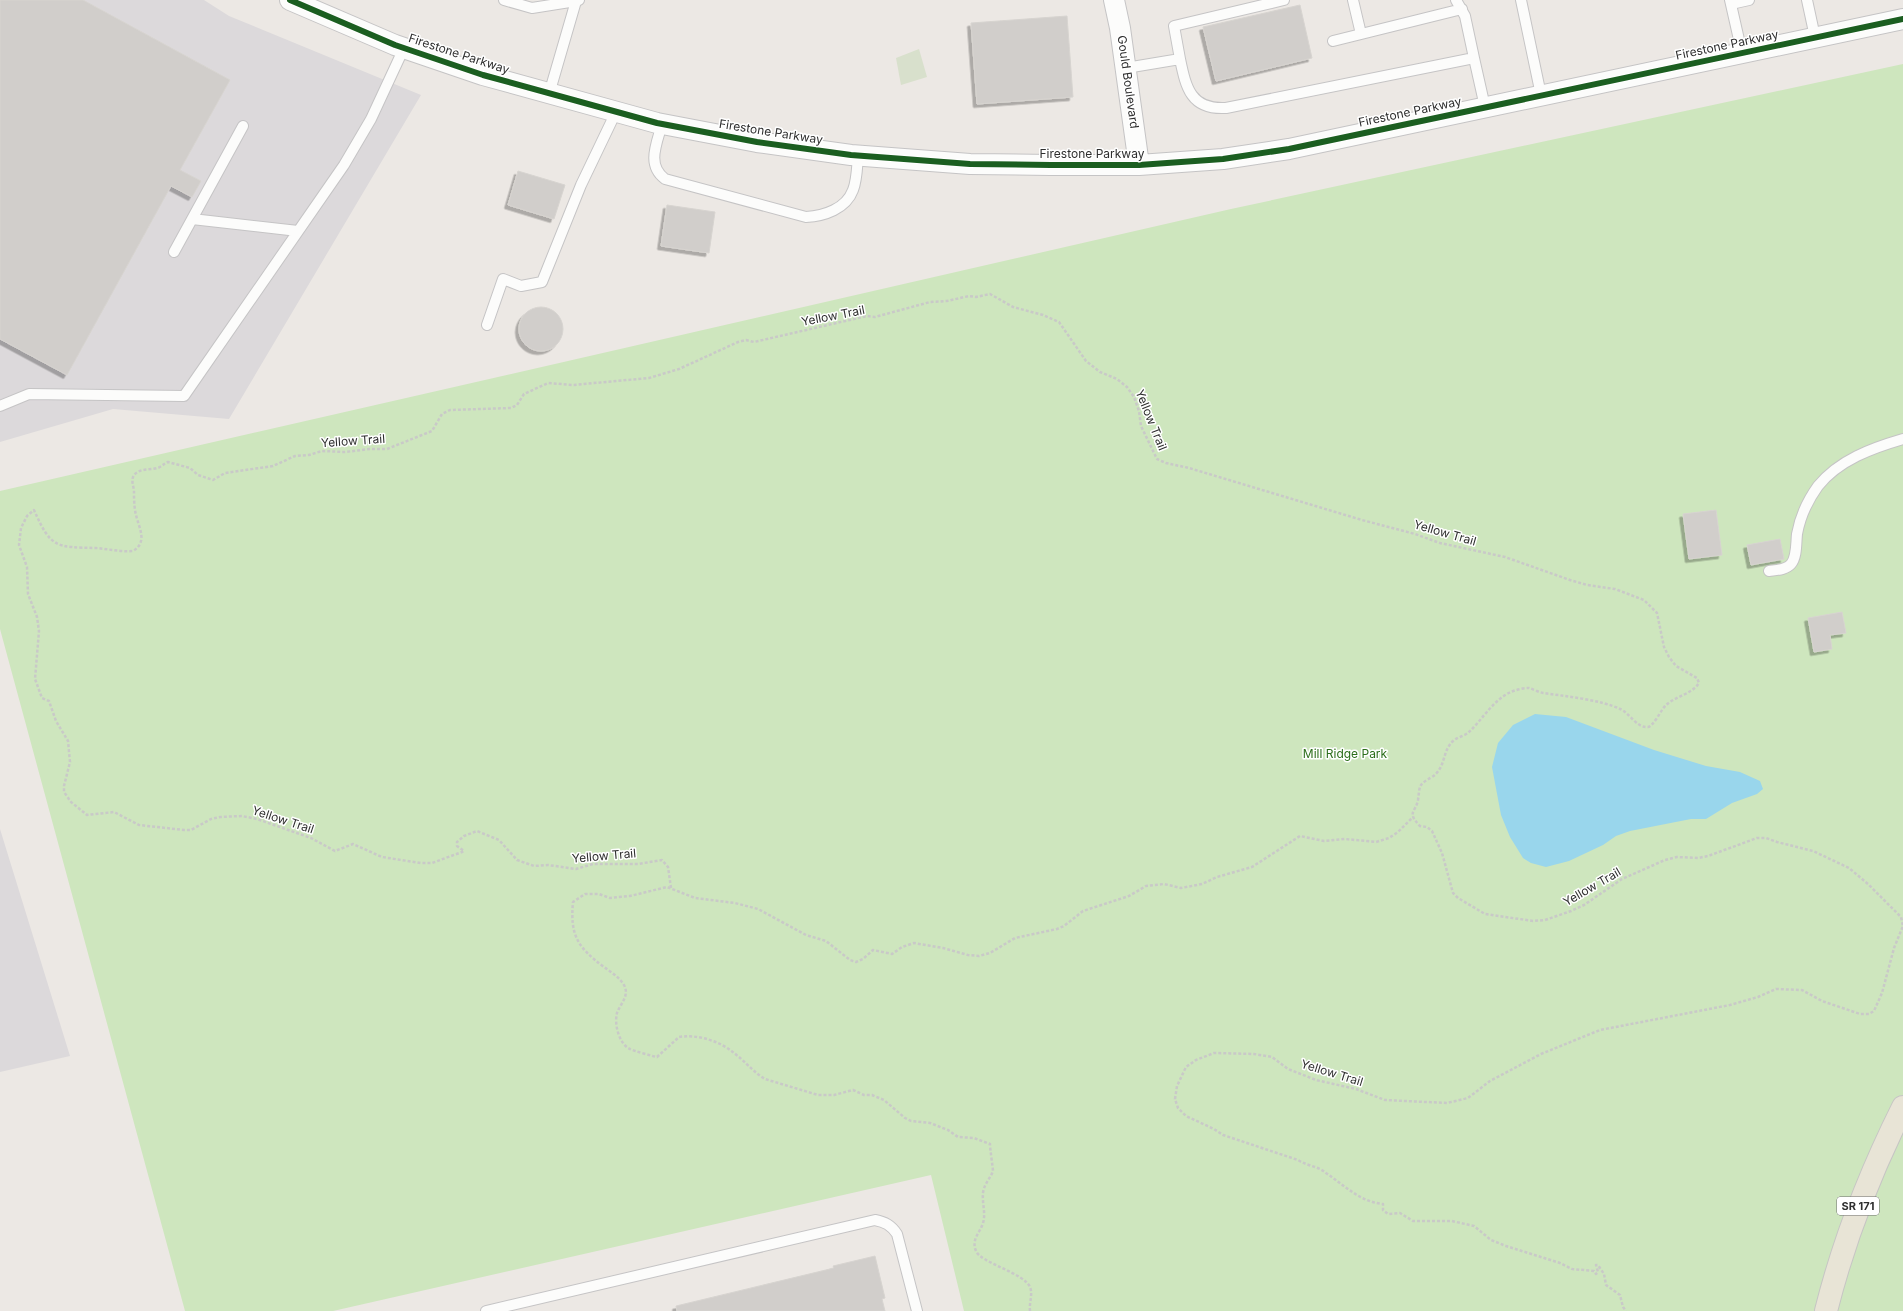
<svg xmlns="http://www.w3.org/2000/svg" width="1903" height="1311" font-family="Inter,sans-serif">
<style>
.industrial{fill:#dcd9db}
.green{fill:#cee6be}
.cemetery{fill:#d8e0cc}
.water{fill:#99d6ec}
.building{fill:#d1cecb;stroke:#d7d4d0;filter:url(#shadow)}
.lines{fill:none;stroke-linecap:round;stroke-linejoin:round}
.service-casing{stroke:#c5c4c5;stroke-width:12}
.minor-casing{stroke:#c5c4c5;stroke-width:22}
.primary-casing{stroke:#c6c5c4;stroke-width:24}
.path{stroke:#c9c9c8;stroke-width:2.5;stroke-dasharray:3 2;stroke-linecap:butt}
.service{stroke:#fcfcfb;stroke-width:10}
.minor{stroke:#fcfcfb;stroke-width:20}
.primary{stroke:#e8e4d6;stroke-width:22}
.cycleway-casing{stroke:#fff;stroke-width:8}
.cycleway{stroke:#1b5e20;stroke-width:6}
.labels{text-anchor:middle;stroke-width:3;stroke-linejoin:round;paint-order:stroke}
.shield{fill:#fff;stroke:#6d6d6d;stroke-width:1}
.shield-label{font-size:11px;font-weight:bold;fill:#2e2e2e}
.street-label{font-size:12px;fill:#2e2e2e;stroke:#fff}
.park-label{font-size:12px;fill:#2c6e1b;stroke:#fff}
</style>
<defs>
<filter id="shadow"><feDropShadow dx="-3.5" dy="3.5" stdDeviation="0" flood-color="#0004"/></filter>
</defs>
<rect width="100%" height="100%" fill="#ece8e4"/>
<path class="industrial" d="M0,0h204l25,16 192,79 -192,324 -116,-10 -113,33z
M0,829l70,227 -70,16z"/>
<path class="green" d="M1903,64v1247h-939l-33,-136 -598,136h-148l-185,-682v-138l1231,-282z"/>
<path class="cemetery" d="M919,49l8,28 -26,8 -5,-27z"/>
<path class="water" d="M1535,714l31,3 88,33 52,16 34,6 20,9 3,8 -6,5 -25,9 -26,16h-15l-61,12 -14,5 -13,9 -34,16 -23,6 -15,-4 -8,-5 -13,-21 -9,-22 -9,-48 6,-24 15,-18z"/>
<path class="building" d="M0,0h83l147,80 -50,90 21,11 -9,16 -21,-11 -104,189 -67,-36z
M1300,5l12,53 -96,23 -13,-54z
M1067,16l6,81 -96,7 -6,-81z
M518,171l47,14 -11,34 -46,-14z
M667,205l48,7 -6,41 -48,-7z
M519 329a22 22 0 1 1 44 0a22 22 0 1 1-44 0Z
M1716,510l6,45 -33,4 -6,-45z
M1780,539l4,20 -33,6 -4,-20z
M1842,612l4,21 -16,2 2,14 -18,3 -6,-34z
M875,1256l10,42 -3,1 3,12h-208l-1,-5 158,-38 -1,-2z"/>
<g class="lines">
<defs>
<path id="service" d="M504,0l28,8 44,-7
M1353,0l8,34
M1456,0l9,16 9,42
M1521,0l20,95
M1730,0l12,53
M1807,0l8,37
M1731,4l18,-4
M1333,41l129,-32
M1180,59l-6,-33 110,-26
M1126,68l54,-9c6,29 11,51 46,49l248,-50 11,49
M549,94l27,-93 3,-1
M662,124c-5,19 -16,41 3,55l141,38c18,-1 40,-8 47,-27 4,-10 4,-23 5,-34
M192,219l106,12
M174,252l69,-126
M487,325l16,-46 18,7 21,-4 39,-97 35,-73
M0,406l29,-12 155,2 160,-231 27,-46 33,-71
M1769,571c7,-1 17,-1 22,-7 6,-7 5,-21 6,-30 3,-17 11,-34 21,-48 21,-26 54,-38 85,-47
M486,1311l389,-91c10,2 16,5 22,14l20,77"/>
<path id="minor" d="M290,0l105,45 88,30 174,48 100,19 94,13 119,9 81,1h88l84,-6 66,-10 614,-130
M1114,0l6,28 19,137"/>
<path id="primary" d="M1826,1311c18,-72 44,-138 77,-204"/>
</defs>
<use href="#service" class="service-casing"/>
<use href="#minor" class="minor-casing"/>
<use href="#primary" class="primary-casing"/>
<path class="path" d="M671,888l-3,-21 -6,-7 -24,4h-45l-17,5 -28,-4 -14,1 -17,-6 -18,-20 -22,-9 -13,5 -7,6v4l7,5 -2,1 -30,11h-11l-39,-6 -29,-13 -18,7 -24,-13 -54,-19 -15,-3 -22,1 -9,2 -20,11h-7l-45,-5 -25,-13 -27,3 -16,-13 -7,-10v-6l6,-24 -2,-21 -12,-20 -7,-20 -7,-3 -7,-19 4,-48 -2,-14 -9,-23 -1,-27 -8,-22 2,-17 6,-12 7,-6c17,38 21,37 62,38 12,1 24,4 37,3 15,-9 6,-23 3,-36 -2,-8 -2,-17 -2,-25 -1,-5 -3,-10 0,-15 7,-8 18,-4 26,-8 3,-2 5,-4 8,-5l22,6 8,7 15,5 12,-7 48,-7 22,-10 14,-1 13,-4 23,1 25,-3h17l45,-18 10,-17 8,-4 61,-2 6,-3 7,-11 24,-11 25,2 76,-7 30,-9 59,-27 8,-2 8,2 113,-26 8,1 55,-15 17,-1 22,-5 7,1 14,-3 23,13 30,8 16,7 27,39 14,11 17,7 10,8 7,10 5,14 2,15 16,33 9,4 23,5 173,52 53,14 25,9 65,14 65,23 17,5 28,4 21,8 8,3 13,13 7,34 5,10 7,9 21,12 2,5c-7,11 -23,13 -33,22 -5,5 -13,22 -18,22 -12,1 -18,-14 -28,-18 -18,-9 -56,-13 -77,-16 -5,-1 -10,-4 -14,-5 -6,0 -14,2 -18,4 -17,7 -29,28 -42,40 -4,4 -12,5 -16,9 -11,10 -7,27 -21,36 -14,8 -12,8 -14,23 -2,12 -12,12 2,26l7,1 5,4 10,22 11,40 5,5 27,16 48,7 12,-1 26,-9 13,-6 38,-26 43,-19 12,-3 21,1 10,-2 49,-18h9l11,4 36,9 36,17 19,16 33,33 2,9 -9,22 -12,45 -8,18 -5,3h-9l-38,-13 -20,-11 -26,-1 -18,8 -28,8 -130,25 -59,24 -51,27 -22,17 -21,5 -62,-3 -29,-11 -40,-9 -28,-11 -16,-12 -18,-3 -40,-1 -18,7 -10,7 -9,19 -2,13 3,9 8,8 28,13 9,6 75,25c9,6 20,6 28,13 18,12 34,29 57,31v6l5,4 12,-1 13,8h39l22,5 17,14 15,6 54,17 12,6 22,2 2,3 2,-2 -2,-7h2l6,9 2,11 14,10 3,12 3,4
M1030,1311c-1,-8 3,-17 0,-24 -6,-14 -49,-24 -54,-36 -5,-12 4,-18 7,-28 3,-9 -1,-20 0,-30 1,-9 7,-14 10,-22 0,-2 -3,-22 -3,-27l-16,-6 -16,-1 -10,-7 -18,-7 -19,-2 -6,-3 -21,-18 -12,-5h-8l-11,-5 -19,5h-16l-53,-16c-12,-7 -20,-18 -31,-26 -14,-12 -37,-19 -55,-16l-22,20c-5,-1 -23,-6 -27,-8 -11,-5 -16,-25 -13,-36 3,-9 13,-17 7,-28 -5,-8 -13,-13 -20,-18 -27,-20 -34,-32 -31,-65l12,-8h14l11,4 20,-2 37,-9 28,11 40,5 23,6 48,26 20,6 24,19 6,2 7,-3 10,-9 19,4 10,-7 12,-4 29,5 25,7 11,1 11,-3 25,-15 42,-9 7,-3 19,-15 46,-15 17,-10 18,-2 17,4 21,-4 15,-7 35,-10 48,-31 24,5 21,-2 31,3 13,-4 9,-6 15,-15"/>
<use href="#service" class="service"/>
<use href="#minor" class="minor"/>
<use href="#primary" class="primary"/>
<defs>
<path id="cycleway" d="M290,0l105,45 88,30 174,48 100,19 94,13 119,9 81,1h88l84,-6 66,-10 614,-130"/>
</defs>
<use href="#cycleway" class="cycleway-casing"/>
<use href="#cycleway" class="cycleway"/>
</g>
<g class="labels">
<rect class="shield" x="1837" y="1197" width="42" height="18" rx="3"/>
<g class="shield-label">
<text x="1858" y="1210">SR 171</text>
</g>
<g class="street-label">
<text transform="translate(1727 45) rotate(-12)" y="4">Firestone Parkway</text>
<text transform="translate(459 54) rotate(18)" y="4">Firestone Parkway</text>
<text transform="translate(1128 82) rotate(82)" y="4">Gould Boulevard</text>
<text transform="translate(1410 112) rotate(-12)" y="4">Firestone Parkway</text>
<text transform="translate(771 132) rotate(9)" y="4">Firestone Parkway</text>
<text x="1092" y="158">Firestone Parkway</text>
<text transform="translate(833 316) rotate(-11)" y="4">Yellow Trail</text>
<text transform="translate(1151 420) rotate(68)" y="4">Yellow Trail</text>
<text transform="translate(353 441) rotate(-4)" y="4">Yellow Trail</text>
<text transform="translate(1445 533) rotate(16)" y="4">Yellow Trail</text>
<text transform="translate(283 820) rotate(18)" y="4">Yellow Trail</text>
<text transform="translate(604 856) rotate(-5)" y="4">Yellow Trail</text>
<text transform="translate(1592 887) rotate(-30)" y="4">Yellow Trail</text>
<text transform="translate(1332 1073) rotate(17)" y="4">Yellow Trail</text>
</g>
<g class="park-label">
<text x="1345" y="758">Mill Ridge Park</text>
</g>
</g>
</svg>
